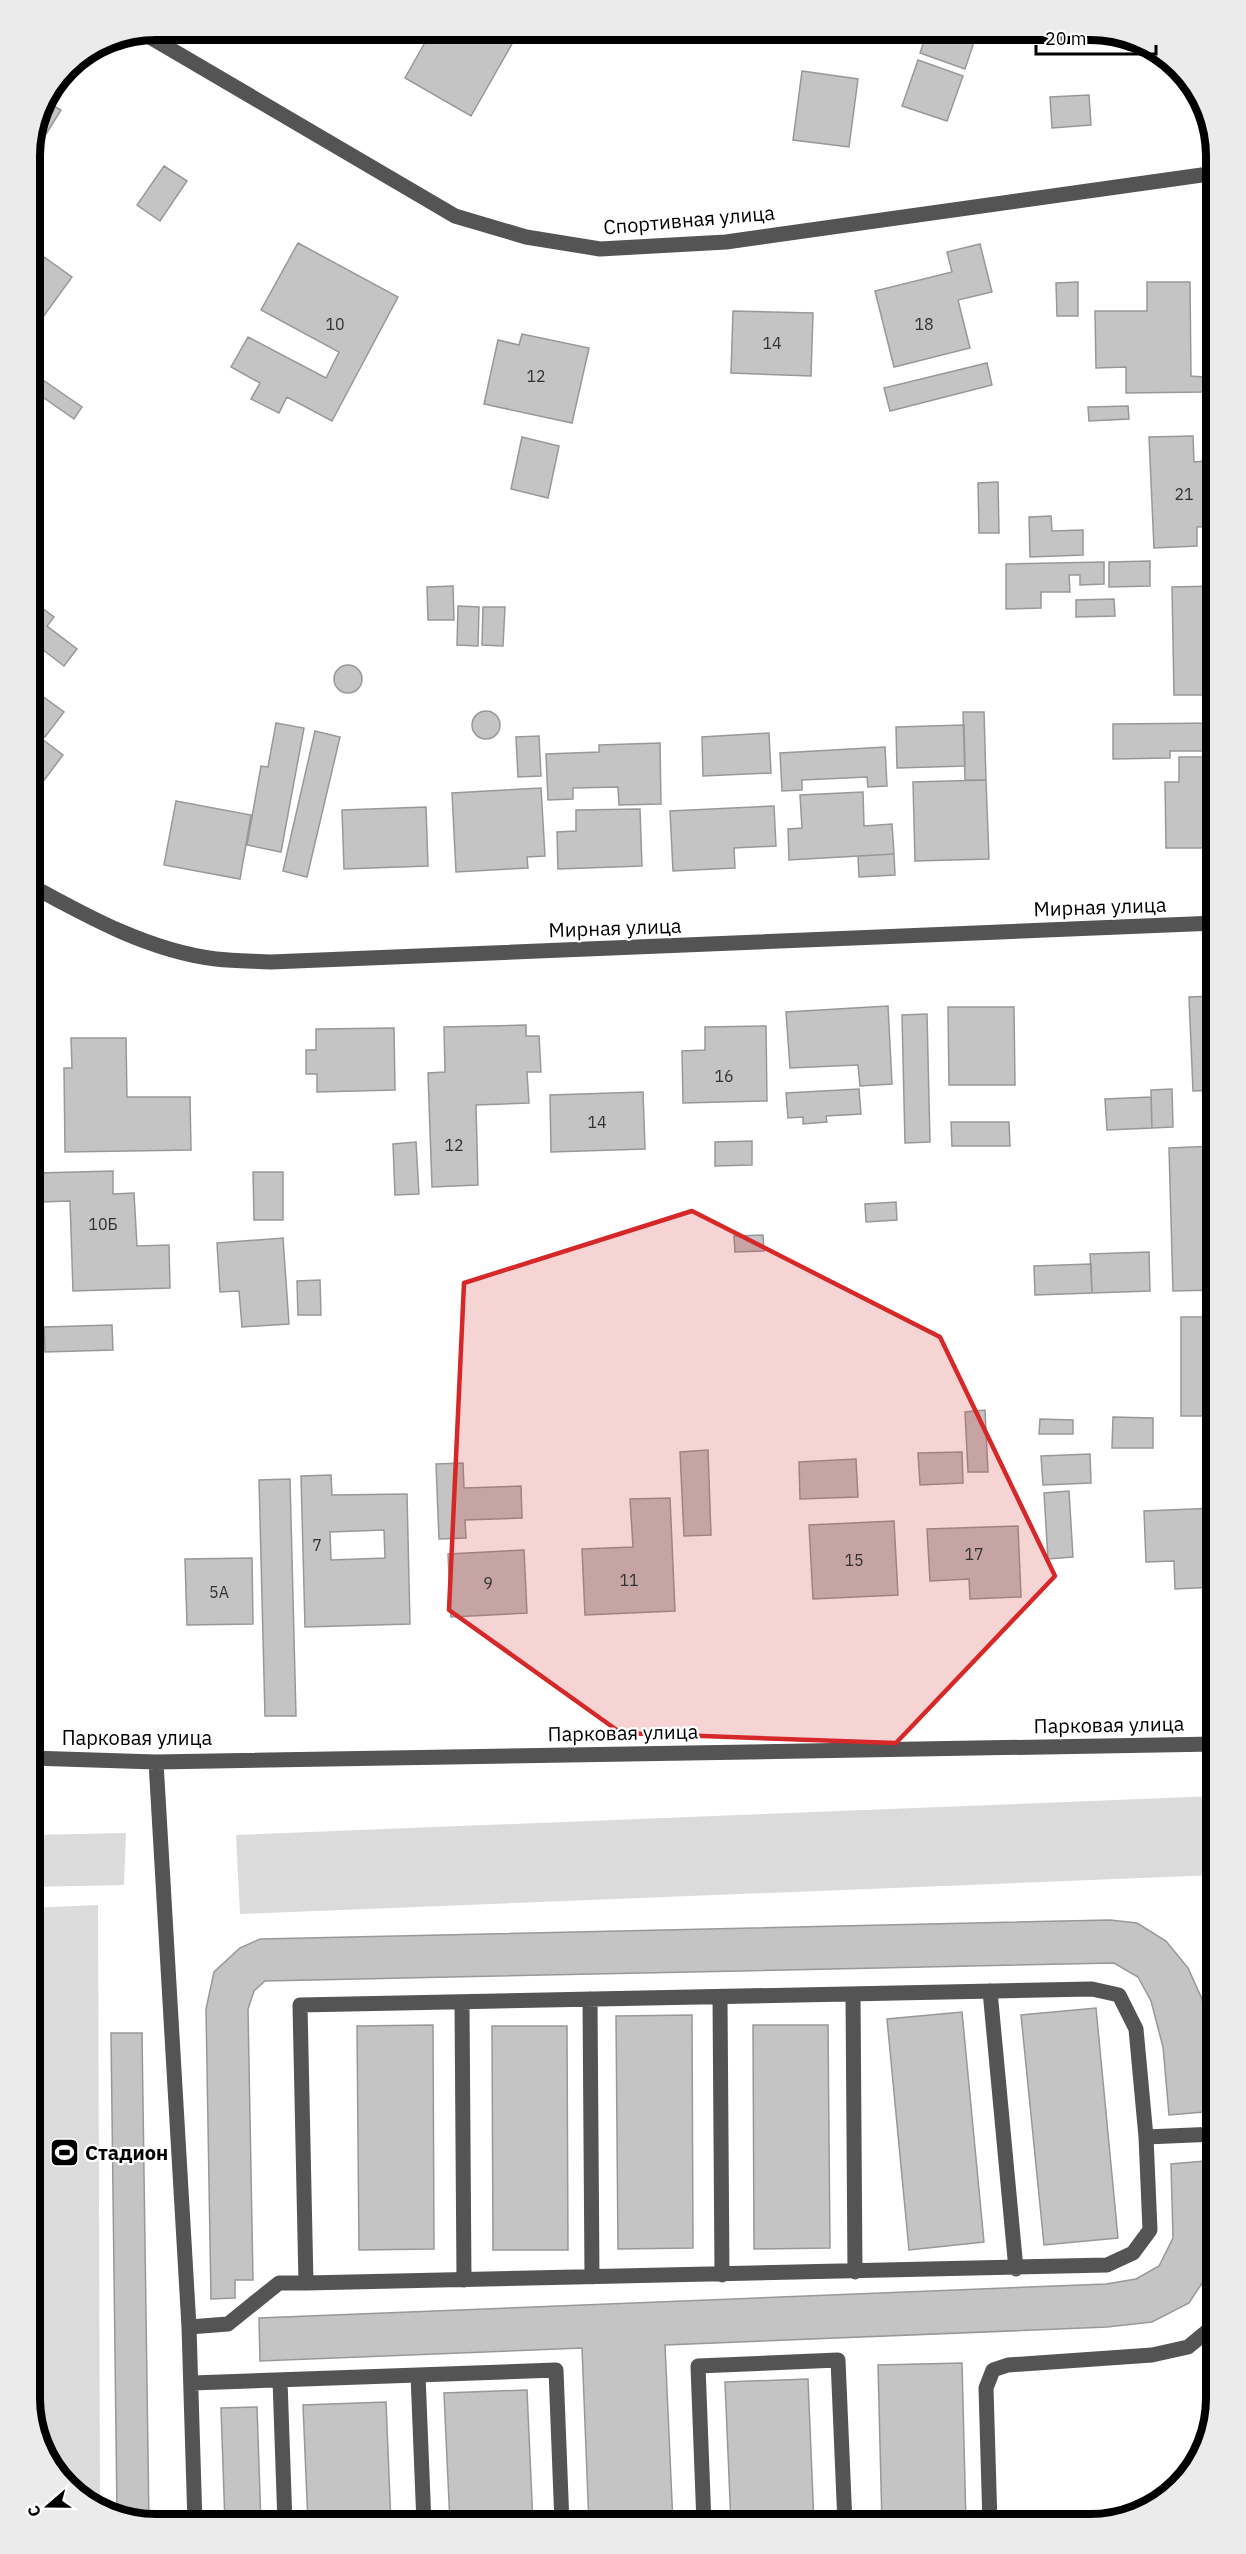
<svg xmlns="http://www.w3.org/2000/svg" width="1246" height="2554" font-family="'IBM Plex Sans',sans-serif">
<style>
.green{fill:#dbdbdb}
.building{fill:#c4c4c4;stroke:#989898;stroke-width:1.5;fill-rule:evenodd}
.lines{fill:none;stroke-linecap:round;stroke-linejoin:round}
.minor{stroke:#545454;stroke-width:15}
.marked{fill:#d62828;fill-opacity:0.2;stroke:#d62828;stroke-width:4.5;stroke-linejoin:round}
.labels{text-anchor:middle;stroke-width:4.5;stroke-linejoin:round;paint-order:stroke}
.number-label{font-size:16px;fill:#313131}
.street-label{font-size:20px;fill:#000;stroke:#fff}
.poi-label{font-size:20px;font-weight:bold;fill:#000;stroke:#fff;text-anchor:start}
.rim{fill:none;stroke:#000;stroke-width:8}
</style>
<rect width="100%" height="100%" fill="#fff"/>
<path class="green" d="M1216,1796v79l-976,39 -4,-79z
M126,1833l-2,52 -94,2v-52z
M98,1905l2,602 -14,-5 -46,-57 -10,-48v-489z"/>
<path class="building" d="M432,30h88l-49,86 -66,-38z
M928,30h50l-13,39 -45,-16z
M918,60l45,16 -16,45 -45,-15z
M802,71l56,8 -9,68 -56,-7z
M1089,95l2,30 -39,3 -2,-31z
M44,100l17,10 -31,50v-11z
M164,166l23,15 -27,40 -23,-16z
M298,243l100,54 -66,124 -45,-24 -8,16 -28,-14 9,-16 -29,-16 17,-30 78,41 13,-26 -78,-42z
M980,244l12,48 -34,8 12,48 -76,19 -19,-76 77,-19 -5,-20z
M30,247l42,30 -42,58z
M1078,282v34h-21l-1,-33z
M1147,282h43l1,94 12,1v15l-77,1v-26l-30,1 -1,-57h52z
M733,311l80,2 -2,63 -80,-3z
M522,334l67,14 -17,75 -88,-19 14,-64 21,5z
M987,363l5,22 -102,26 -6,-23z
M30,371l52,36 -8,12 -44,-31z
M1128,406l1,13 -40,2 -1,-14z
M1193,436l1,26 22,-2v66l-19,1v19l-43,2 -5,-111z
M522,437l37,9 -11,52 -37,-9z
M998,482l1,51h-20l-1,-50z
M1051,516l1,15 31,-1v25l-53,2 -1,-40z
M1150,561v25l-41,1v-25z
M1104,562v22l-24,1v-10h-11l1,17h-29v16l-35,1v-45z
M453,586l1,34h-26l-1,-33z
M1216,586v109h-42l-2,-108z
M1114,599l1,17 -39,1v-17z
M458,606l21,1 -1,39 -21,-1z
M483,607h22l-2,39 -21,-1z
M42,608l12,9 -7,9 30,23 -13,17 -34,-26v-16z
M334 679a14 14 0 1 1 28 0a14 14 0 1 1-28 0Z
M30,687l34,25 -19,25 -9,-7 -6,8z
M472 725a14 14 0 1 1 28 0a14 14 0 1 1-28 0Z
M963,712h21l2,68h-21z
M276,723l28,5 -23,124 -34,-7 14,-79 7,1z
M1216,723v28h-46v7l-57,1v-35z
M964,725l1,41 -68,2 -1,-41z
M315,731l25,6 -33,140 -24,-6z
M769,733l2,40 -68,3 -1,-39z
M539,736l2,40 -23,1 -2,-40z
M42,739l21,16 -24,32 -9,-7v-25z
M660,743l1,61 -42,1 -1,-18 -45,1v11l-25,1 -2,-46 53,-2v-7z
M885,747l2,39 -19,1 -1,-10 -65,3v10l-20,1 -2,-38z
M1179,757h37v91h-50l-1,-66h14z
M986,780l3,79 -74,2 -2,-79z
M541,788l4,68 -18,1 1,11 -72,4 -4,-79z
M863,792l1,34 28,-2 2,30 -105,6 -1,-31 14,-1 -2,-33z
M176,801l75,14 -11,64 -76,-14z
M774,806l2,40 -42,2 1,20 -62,3 -3,-60z
M426,807l2,59 -84,3 -2,-59z
M640,809l2,57 -84,3 -1,-37 19,-1v-21z
M894,854l1,21 -36,2 -1,-21z
M1216,996v94l-23,1 -4,-94z
M888,1006l4,78 -32,2 -2,-21 -68,3 -4,-56z
M948,1007h66l1,78h-66z
M927,1014l3,128 -25,1 -3,-128z
M526,1025v11h13l2,36h-14l2,31 -53,2 2,80 -46,2 -4,-114 17,-1 -1,-45z
M766,1026l1,75 -84,2 -1,-52 23,-1v-23z
M394,1028l1,62 -78,2v-18h-11v-24h10v-21z
M71,1038h55l1,59h63l1,53 -126,2 -1,-84h8z
M859,1089l2,25 -35,2 1,6 -24,2v-7l-15,1 -2,-25z
M1172,1089l1,38 -21,1 -1,-38z
M643,1092l2,57 -94,3 -1,-57z
M1151,1097l1,31 -45,2 -2,-31z
M1210,1098h6v26l-5,1z
M951,1122h58l1,24h-58z
M752,1141v24l-37,1v-24z
M416,1142l3,52 -24,1 -2,-51z
M1216,1146v144l-43,1 -4,-143z
M113,1171v23l21,-1 3,53 32,-1 1,43 -97,3 -3,-90 -30,1 -1,-29z
M253,1172h30v48h-29z
M896,1202l1,18 -31,2 -1,-18z
M763,1235l1,16 -29,1 -1,-16z
M283,1238l6,86 -47,3 -3,-36 -19,1 -3,-49z
M1149,1252l1,39 -58,2 -2,-39z
M1091,1264l1,29 -57,2 -1,-29z
M320,1280l1,35h-23l-1,-34z
M1181,1317h35v99h-35z
M112,1325l1,25 -68,2 -1,-25z
M985,1410l3,62h-20l-3,-60z
M1113,1417l40,1v30h-41z
M1040,1419l33,1v14h-34z
M708,1450l3,85 -27,1 -4,-84z
M962,1452l1,31 -43,2 -2,-32z
M1090,1454l1,29 -48,2 -2,-29z
M856,1459l2,38 -58,2 -1,-37z
M463,1463l1,25 57,-2 1,32 -57,2 1,18 -27,1 -3,-75z
M331,1475l1,20 75,-1 3,130 -105,3 -4,-151zM384,1530l1,28 -54,2 -1,-28z
M290,1479l6,237h-31l-6,-236z
M1069,1491l4,66 -25,2 -4,-66z
M670,1498l5,113 -90,4 -3,-66 51,-2 -3,-48z
M1216,1508v79l-41,2 -1,-28 -28,1 -2,-51z
M894,1521l4,74 -85,4 -4,-74z
M1018,1526l3,71 -51,2 -1,-20 -39,2 -3,-52z
M524,1550l3,63 -76,4 -3,-63z
M252,1558l1,66 -66,1 -2,-66z
M1110,1920l27,3 29,18 22,27 14,31 8,40 6,72 -47,4 -6,-68 -12,-46 -13,-24 -24,-14 -849,18 -11,10 -6,18 5,271h-18v18l-24,1 -5,-290 8,-37 26,-24 20,-9z
M1096,2008l22,230 -74,7 -23,-230z
M962,2012l22,230 -75,8 -22,-231z
M692,2015l1,233 -75,1 -2,-233z
M433,2025l1,224 -75,1 -2,-224z
M753,2025h75l2,223 -76,1z
M492,2026h75l1,224h-75z
M111,2033h31l7,491 -32,-11z
M1216,2160v89l-6,22 -21,32 -37,19 -45,5 -442,18 8,179h-84l-7,-176 -322,13 -1,-43 847,-34 30,-5 23,-13 14,-28 -2,-74z
M962,2363l4,161h-84l-4,-159z
M808,2379l6,145h-83l-6,-142z
M527,2390l6,134h-83l-6,-131z
M386,2402l5,122h-83l-5,-119z
M257,2407l4,117h-36l-4,-116z"/>
<g class="lines">
<path class="minor" d="M143,33l312,183 71,21 74,12 126,-7 490,-69
M30,885c58,32 120,66 186,74 19,2 37,2 55,3l945,-39
M30,1614l6,144
M30,1758l126,4 1060,-18
M156,1762l33,565 6,197
M1092,1989l27,6 17,34 10,108 4,93 -17,23 -26,12 -801,18 -6,-278z
M990,1991l26,278
M853,1994l2,278
M720,1997l2,278
M590,1999l2,278
M462,2002l2,278
M1146,2137l70,-3
M189,2327l39,-3 51,-41h27
M418,2375l6,149
M280,2380l5,144
M192,2383l364,-13 6,154
M704,2524l-6,-158 140,-6 7,164
M990,2524l-4,-136 7,-18 15,-5 144,-10 36,-8 28,-23"/>
</g>
<path class="marked" d="M692,1211l248,126 115,239 -159,167 -275,-10 -172,-123 15,-327z"/>
<defs>
<symbol id="stadium-square" viewBox="-11 -11 22 22"><rect x="-9" y="-9" width="18" height="18" rx="4" fill="#000" stroke="#fff"/><path d="M0-5a6.5 5 0 1 0 0 10a6.5 5 0 1 0 0-10ZM-3.5-1.8h7v3.6h-7Z" fill="#fff"/></symbol>
</defs>
<g fill-rule="evenodd">
<use href="#stadium-square" x="48" y="2136" width="33" height="33"/>
</g>
<g class="labels">
<g class="number-label">
<text x="335" y="330">10</text>
<text x="924" y="330">18</text>
<text x="772" y="349">14</text>
<text x="536" y="382">12</text>
<text x="1184" y="500">21</text>
<text x="724" y="1082">16</text>
<text x="597" y="1128">14</text>
<text x="454" y="1151">12</text>
<text x="103" y="1230">10Б</text>
<text x="317" y="1551">7</text>
<text x="974" y="1560">17</text>
<text x="854" y="1566">15</text>
<text x="629" y="1586">11</text>
<text x="488" y="1589">9</text>
<text x="219" y="1598">5А</text>
</g>
<g class="street-label">
<text transform="translate(689 220) rotate(-5)" y="7">Спортивная улица</text>
<text transform="translate(1100 907) rotate(-2)" y="7">Мирная улица</text>
<text transform="translate(615 928) rotate(-2)" y="7">Мирная улица</text>
<text transform="translate(1109 1725) rotate(-1)" y="7">Парковая улица</text>
<text transform="translate(623 1733) rotate(-1)" y="7">Парковая улица</text>
<text x="137" y="1745">Парковая улица</text>
</g>
<g class="poi-label">
<text x="85" y="2160">Стадион</text>
</g>
</g>
<path d="M0 0H1246V2554H0ZM156 40H1090A116 116 0 0 1 1206 156V2398A116 116 0 0 1 1090 2514H156A116 116 0 0 1 40 2398V156A116 116 0 0 1 156 40Z" fill="#ebebeb" fill-rule="evenodd"/>
<path class="rim" d="M156 40H1090A116 116 0 0 1 1206 156V2398A116 116 0 0 1 1090 2514H156A116 116 0 0 1 40 2398V156A116 116 0 0 1 156 40Z"/>
<g transform="translate(48 2506) rotate(250)" stroke="#ffffff" stroke-width="4.5" paint-order="stroke">
<path d="M0-4.5L10 22L0 15L-10 22Z" fill="#000000"/>
<text y="-9" font-size="16" font-weight="bold" text-anchor="middle" fill="#000000">С</text>
</g>
<path d="M1036 45v9h120v-9" fill="none" stroke="#000000" stroke-width="3"/>
<text x="1045" y="45" font-size="18" fill="#000000" stroke="#ffffff" stroke-width="4.5" paint-order="stroke">20 m</text>
</svg>
